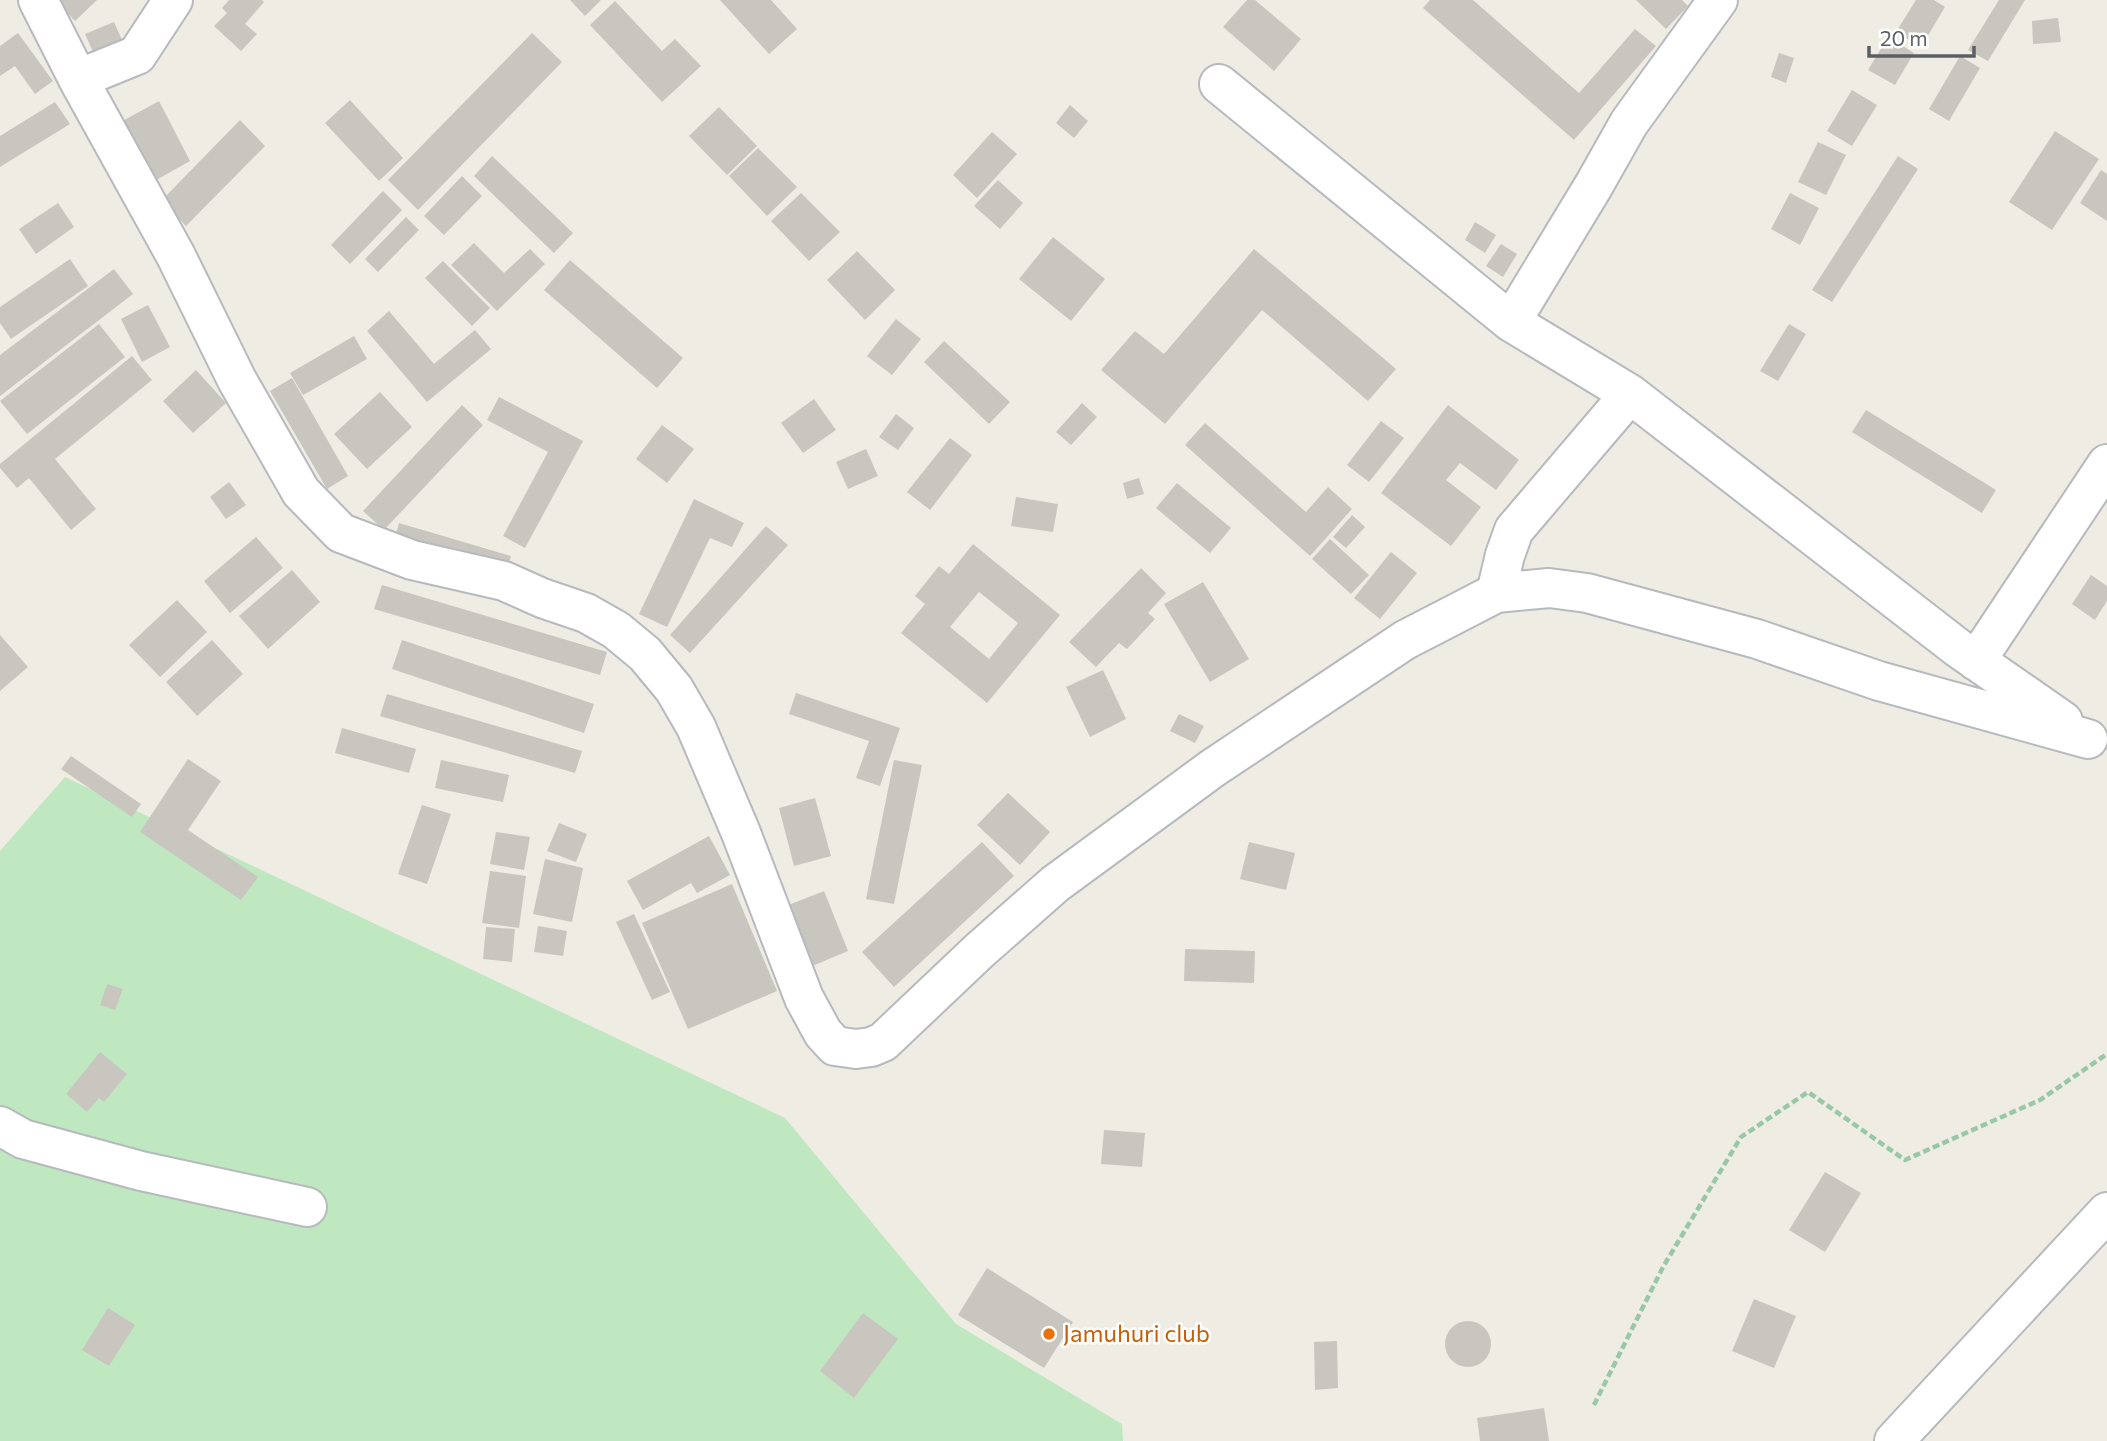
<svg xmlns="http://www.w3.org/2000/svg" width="2107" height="1441" font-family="Commissioner,sans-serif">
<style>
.green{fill:#bfe7c0}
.building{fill:#c9c6c0;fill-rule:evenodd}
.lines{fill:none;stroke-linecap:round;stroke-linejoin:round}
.minor-casing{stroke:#b6b9be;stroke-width:42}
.path{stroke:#98c8a7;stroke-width:4.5;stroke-dasharray:7 3.5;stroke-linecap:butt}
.minor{stroke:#fff;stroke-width:38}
.food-dot{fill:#e8710a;stroke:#fff;stroke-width:2.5}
.labels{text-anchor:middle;stroke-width:5;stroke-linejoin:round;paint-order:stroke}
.food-label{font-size:24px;fill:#c56008;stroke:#fff;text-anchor:start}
</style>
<rect width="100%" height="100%" fill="#eeece3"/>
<path class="green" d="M65,777l720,341 171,206 166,100 1,17h-1123v-590z"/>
<path class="building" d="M55,0h42l-22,21z
M229,0h33l2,2 -19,22 12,10 -16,17 -27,-25 13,-13 -5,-5z
M570,0h31l-16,16z
M720,0h51l26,29 -28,25z
M1247,0h8l46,39 -27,32 -51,-44z
M1430,0h43l106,93 56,-64 21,17 -82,94 -151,-132z
M1636,0h46l6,6 -22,23z
M1916,0h18l11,7 -24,40 -25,-15z
M1999,0h26l-37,61 -20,-11z
M615,1l47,50 13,-12 26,27 -39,36 -72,-77z
M2058,18l3,24 -28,2 -1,-23z
M114,22l12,27 -29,12 -12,-27z
M18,33l35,48 -18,13 -20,-28 -15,10v-30z
M532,33l30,29 -144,148 -30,-30z
M1888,37l26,16 -19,32 -27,-15z
M1779,53l15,5 -8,25 -15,-6z
M1960,56l20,12 -31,53 -20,-12z
M1852,90l25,15 -25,41 -25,-15z
M350,100l53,58 -24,23 -54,-58z
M159,101l31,60 -39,22 -32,-60z
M55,102l15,22 -70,43v-31z
M1070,105l18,16 -14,17 -18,-15z
M719,107l38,39 -30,29 -38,-39z
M240,120l25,26 -79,80 -25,-25z
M2055,131l44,28 -47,71 -43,-28z
M992,132l25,22 -40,44 -24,-23z
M1818,142l28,13 -20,40 -28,-13z
M758,148l39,39 -30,29 -38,-40z
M492,156l81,77 -19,20 -80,-77z
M1898,156l20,13 -86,133 -20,-12z
M2101,170l6,4v47l-27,-18z
M462,176l20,20 -38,39 -20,-19z
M998,180l25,23 -23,26 -26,-23z
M383,191l19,19 -52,54 -19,-19z
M801,193l39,39 -31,29 -38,-40z
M1790,193l29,15 -19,37 -29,-16z
M58,203l16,24 -38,27 -17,-25z
M406,217l13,13 -41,42 -13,-13z
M1475,222l21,13 -11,18 -20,-13z
M1053,237l52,42 -34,42 -52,-42z
M474,243l30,30 26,-24 15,15 -48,47 -46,-46z
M1501,244l16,10 -14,23 -17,-11z
M1254,249l142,120 -28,32 -106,-91 -97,114 -64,-54 34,-39 29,23z
M857,251l38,39 -30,30 -38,-40z
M70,259l18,27 -77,53 -11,-16v-16z
M570,260l113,98 -26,30 -113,-98z
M443,261l47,47 -18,18 -47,-48z
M114,269l19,25 -133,102v-41z
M148,305l22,42 -28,15 -21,-43z
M389,311l45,53 41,-34 16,19 -64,53 -60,-71z
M896,319l25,20 -29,36 -25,-19z
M99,324l26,33 -98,77 -27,-33z
M1789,324l17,10 -28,47 -18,-10z
M354,336l13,23 -64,36 -13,-22z
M944,341l66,61 -21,22 -65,-62z
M132,356l20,24 -97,79 41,50 -25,21 -42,-52 -12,10 -17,-20v-4z
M196,370l30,33 -33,30 -30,-32z
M292,378l56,98 -21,13 -57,-98z
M380,392l32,35 -45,42 -33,-35z
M499,397l84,44 -58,107 -22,-12 45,-84 -61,-32z
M814,399l22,31 -33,23 -22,-30z
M1082,403l15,14 -26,28 -15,-13z
M462,405l21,20 -99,105 -21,-19z
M1448,405l71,55 -23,30 -36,-27 -14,17 35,27 -30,39 -70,-53z
M1866,410l130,80 -14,23 -130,-81z
M896,414l18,14 -16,22 -19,-13z
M1381,421l23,17 -35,44 -22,-17z
M1205,423l101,89 22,-25 24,22 -42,47 -125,-111z
M662,425l32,24 -27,34 -31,-24z
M950,438l22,17 -42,55 -23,-18z
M866,449l12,27 -30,13 -12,-27z
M1139,478l5,16 -17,5 -4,-16z
M229,482l17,23 -20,14 -16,-22z
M1177,483l54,45 -21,25 -54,-45z
M1016,497l42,7 -5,28 -42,-6z
M694,499l50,24 -12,24 -22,-9 -43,89 -28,-13z
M1352,515l13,12 -19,21 -13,-11z
M399,523l112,33 -7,23 -111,-34z
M766,526l22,19 -98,108 -20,-18z
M256,537l27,31 -53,45 -26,-32z
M1330,539l39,36 -18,19 -39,-35z
M973,544l87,71 -73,88 -86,-70 24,-29 -10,-8 24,-30 10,8zM979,592l39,31 -29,36 -39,-32z
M1391,552l26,21 -37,46 -26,-21z
M1141,568l25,25 -18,20 7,6 -28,30 -8,-6 -23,24 -27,-25z
M292,570l28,32 -52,47 -29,-33z
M2091,575l16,11v15l-12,19 -23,-16z
M1203,582l46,77 -39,23 -46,-78z
M382,585l225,67 -7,23 -226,-66z
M177,600l30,32 -47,45 -31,-32z
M0,635l28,32 -28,24z
M212,640l31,34 -46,42 -31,-34z
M402,640l192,64 -10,29 -192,-64z
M1103,670l23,49 -36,18 -24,-50z
M796,693l104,35 -20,58 -24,-8 13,-37 -80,-27z
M387,694l195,57 -7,22 -195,-57z
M1179,714l25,12 -9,17 -25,-12z
M342,728l74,21 -7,24 -74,-20z
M71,756l70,48 -9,13 -71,-48z
M188,759l33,22 -33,49 70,47 -17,23 -101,-68z
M441,760l68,15 -6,27 -68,-14z
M894,760l28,5 -28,139 -28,-5z
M1008,793l42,39 -30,33 -43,-40z
M815,798l16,58 -37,10 -15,-58z
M422,805l29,9 -24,70 -29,-10z
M559,823l28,11 -11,28 -29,-11z
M496,832l34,5 -6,33 -34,-6z
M709,836l21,39 -33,18 -6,-10 -48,27 -16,-29z
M982,842l32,34 -120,111 -32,-35z
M1249,842l46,11 -9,37 -46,-11z
M545,859l38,9 -11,54 -39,-8z
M490,871l36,5 -7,52 -37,-5z
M732,884l45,107 -89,38 -46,-106z
M824,891l24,60 -38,16 -24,-61z
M634,914l36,78 -18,8 -36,-78z
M538,926l29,5 -4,25 -29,-4z
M486,927l29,2 -3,33 -29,-3z
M1185,949l70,2 -1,32 -70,-2z
M107,984l16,5 -8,21 -15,-5z
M100,1052l27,22 -23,28 -5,-4 -12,14 -21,-18z
M1104,1130l41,3 -3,34 -41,-3z
M1825,1172l36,21 -36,59 -36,-22z
M987,1268l86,54 -29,46 -86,-53z
M1754,1299l42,17 -22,52 -42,-17z
M108,1308l27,17 -26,41 -27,-16z
M863,1313l35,26 -44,59 -34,-27z
M1445 1344a23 23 0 1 1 46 0a23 23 0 1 1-46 0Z
M1337,1341l1,47 -23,2 -1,-48z
M1544,1408l5,33h-69l-3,-23z"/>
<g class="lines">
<defs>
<path id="minor" d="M38,0l40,79 98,177 61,124 64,112 40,41 71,27 92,21 38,17 44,15 30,17 29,24 29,35 22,38 45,106 63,165 19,35 12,13 21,3 15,-2 12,-5 96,-91 76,-67 158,-116 192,-128 91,-47 53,-5 38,5 170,46 122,42 209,58
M78,79l59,-24 36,-55
M1219,84l292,238 119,72 328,254 105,73
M1511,322l83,-137 35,-62 89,-123
M1496,593l9,-38 9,-25 116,-136
M1976,661l131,-197
M0,1126l23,13 118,32 166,36
M1894,1441l213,-229"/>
</defs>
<use href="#minor" class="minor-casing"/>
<path class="path" d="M1594,1405l69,-138 78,-130 67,-45 97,68 135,-60 67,-46"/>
<use href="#minor" class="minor"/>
</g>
<circle class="food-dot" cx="1049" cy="1334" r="7"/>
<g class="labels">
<g class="food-label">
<text x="1063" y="1342">Jamuhuri club</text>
</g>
</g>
<path d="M1869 46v10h105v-10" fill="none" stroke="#5b5f64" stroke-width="3.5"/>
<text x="1880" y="46" font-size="21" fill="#5b5f64" stroke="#ffffff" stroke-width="5" paint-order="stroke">20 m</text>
</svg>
